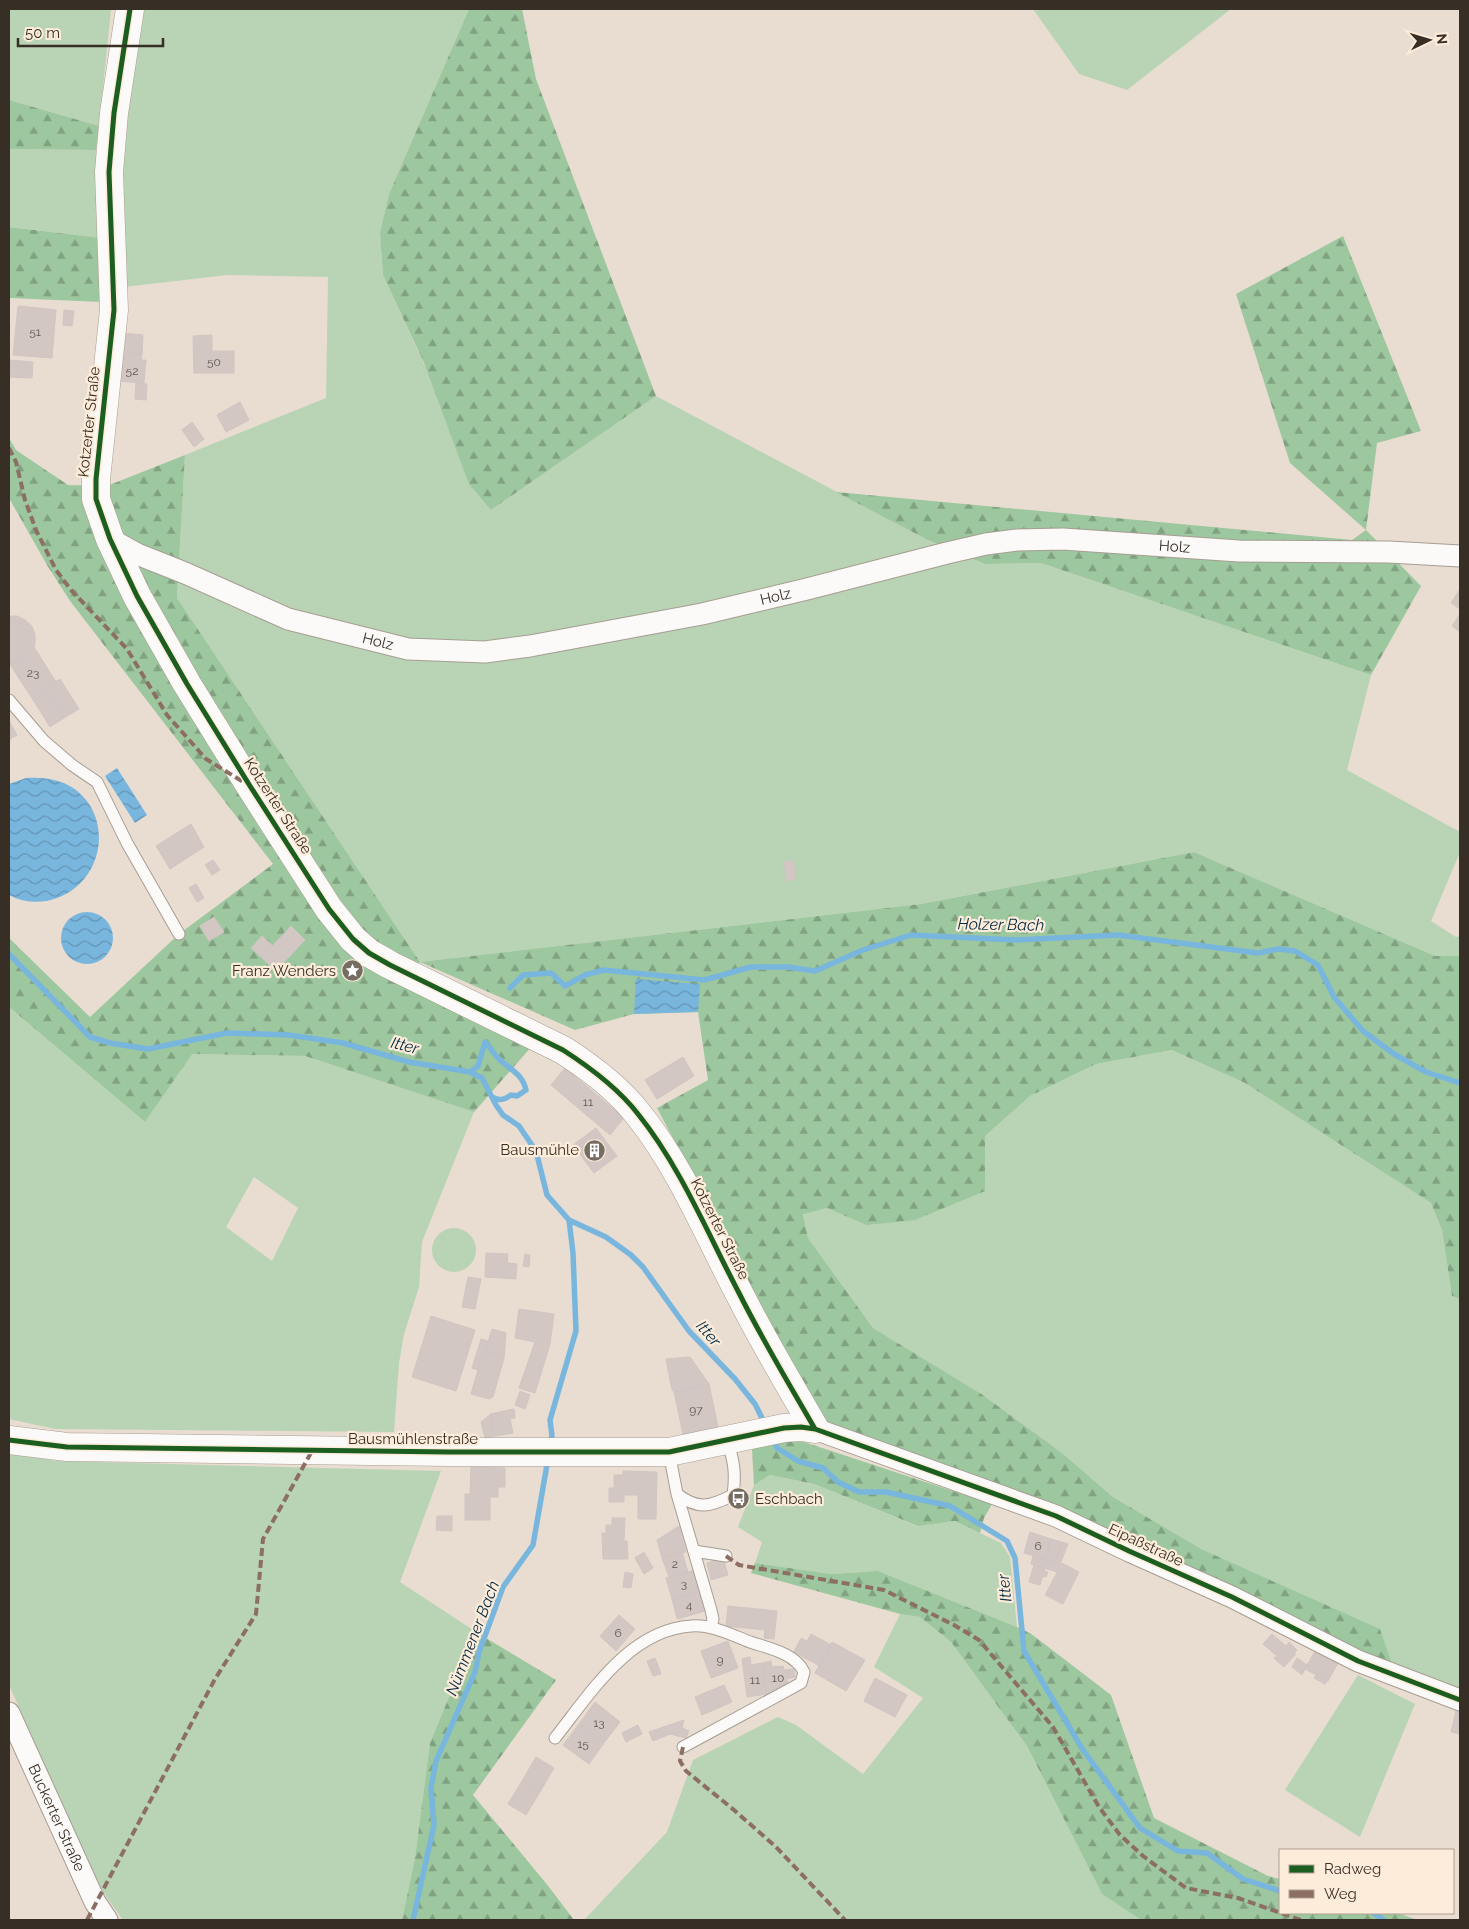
<svg xmlns="http://www.w3.org/2000/svg" width="1469" height="1929" font-family="Raleway,sans-serif">
<style>
.green{fill:#b8d4b4;fill-rule:evenodd}
.forest{fill:url(#forest-firs)}
.water{fill:url(#water-waves)}
.lines{fill:none;stroke-linecap:round;stroke-linejoin:round}
.stream{stroke:#79b6de;stroke-width:5.5}
.building{fill:#d2c7c2;stroke:#d0c5c2}
.lane-casing{stroke:#a69d93;stroke-width:13}
.street-casing{stroke:#a69d93;stroke-width:23}
.secondary-casing{stroke:#a69d93;stroke-width:29}
.lane{stroke:#fcfaf8;stroke-width:11}
.street{stroke:#fcfaf8;stroke-width:21}
.secondary{stroke:#fcfaf8;stroke-width:28}
.quiet{stroke:#8d6e63;stroke-width:4;stroke-dasharray:8 4;stroke-linecap:butt}
.cycleway-casing{stroke:#fdecda;stroke-width:8}
.cycleway{stroke:#1b5e20;stroke-width:5}
.labels{text-anchor:middle;stroke-width:4.5;stroke-linejoin:round;paint-order:stroke}
.number-label{font-size:12px;fill:#615850}
.street-label{font-size:15px;fill:#372f26;stroke:#fdecda}
.poi-label{font-size:15px;fill:#372f26;stroke:#fdecda;text-anchor:end}
.water-label{font-size:16px;font-style:italic;fill:#032c45;stroke:#fdecda}
</style>
<defs>
<pattern id="forest-firs" width="22" height="20" patternUnits="userSpaceOnUse" patternTransform="scale(1.25)"><rect width="22" height="20" fill="#9dc79e"/><path d="M5 1l3.5 6h-7zM16 11l3.5 6h-7z" fill="#81a281"/></pattern>
<pattern id="water-waves" width="16" height="10" patternUnits="userSpaceOnUse" patternTransform="scale(1.25)"><rect width="16" height="10" fill="#79b6de"/><path d="M0 5q4-4 8 0t8 0" fill="none" stroke="#6494b4"/></pattern>
</defs>
<rect width="100%" height="100%" fill="#e9ddd1"/>
<path class="green" d="M9,9h102l-12,117 -90,-26z
M141,9h328l-80,185 -9,40 3,41 108,235 165,-114 270,143 59,25 56,-1 330,112 -24,95 113,62v20l-29,69 25,16 4,-1v20h-25l-241,-104 -273,52 -501,58 -243,-364 8,-143 141,-57 2,-121 -101,-2 -103,12 -3,-98 9,-104z
M1033,9h198l-104,81 -48,-16z
M9,149l87,1 5,88 -92,-11z
M9,1007l136,115 46,-68 114,2 169,56 -52,130 -3,45 -15,47 -5,29 -5,69 -339,-3 -46,-10zM254,1177l44,31 -26,53 -46,-34z
M1172,1050l73,33 186,120 11,27 10,66 8,3v393l-67,-25 -190,-117 -90,-53 -51,-44 -82,-60 -107,-65 -65,-90 -5,-25 24,-5 39,17 119,-89 45,-40 66,-32z
M432 1250a22 22 0 1 1 44 0a22 22 0 1 1-44 0Z
M9,1453l48,8 384,10 -41,111 76,50 -46,111 -15,115 -13,62h-279l-26,-36 -27,-63 -61,-136z
M770,1475l44,9 103,42 38,-5 46,22 9,14 7,70 -139,-56 -47,3 -76,-11 7,-21 -24,-15 16,-42z
M900,1614l20,3 31,25 76,104 75,148 39,26h-557l83,-88 26,-72 85,-43 18,8 67,49 60,-76 -49,-31z
M1358,1675l57,29 -55,133 -75,-47z"/>
<path class="forest" d="M469,9h53l14,70 120,317 -165,114 -22,-26 -45,-121 -41,-88 -3,-42 9,-39z
M9,100l90,26 -3,24 -87,-1z
M9,227l92,11 1,64 -93,-4z
M1343,236l78,195 -44,12 -11,87 55,56 -50,89 -330,-112 -56,1 -59,-25 -90,-47 516,48 14,-10 -76,-67 -54,-169z
M9,438l7,12 52,35 39,1 78,-31 -8,143 243,364 501,-58 273,-52 241,104h25v343l-8,-3 -10,-66 -11,-27 -186,-120 -73,-33 -76,14 -66,32 -45,40v55l-70,29 -49,5 -39,-17 -24,6 5,24 65,90 107,65 82,60 51,44 90,53 177,79 13,38 -569,-243 -167,-316 51,-28 -10,-68 -64,2 -59,16 -155,-68 -14,22 127,61 -59,67 -169,-56 -113,-2 -47,68 -136,-115v-69l81,79 89,-83 94,-70 -203,-263 -23,-36 -38,-67z
M792,1438l200,66 -8,14 -4,15 -25,-12 -37,5 -104,-42 -44,-9 -16,10 -2,-36z
M755,1563l76,11 47,-3 139,56 13,6 81,62 43,123 114,58 12,3v34h117l21,7h-277l-39,-26 -75,-148 -76,-104 -31,-25 -20,-3 -149,-41z
M476,1632l80,48 -83,115 76,92 25,33h-172l13,-62 15,-115z"/>
<path class="water" d="M117,768l30,47 -12,8 -30,-47z
M26,778c13,-1 26,0 38,5 51,23 44,97 -7,115 -16,6 -33,5 -48,-3v-111z
M61 938a26 26 0 1 1 52 0a26 26 0 1 1-52 0Z
M636,979l64,5 -2,28 -64,2z"/>
<g class="lines">
<path class="stream" d="M9,954l81,83 20,6 38,6 79,-16 62,2 54,8 66,19 61,10 12,6 14,27 7,10 16,11 17,25 11,44 22,25 37,17 25,18 12,12 46,64 46,48 20,25 10,20
M510,988l13,-13 28,-2 14,13 20,-11 19,-5 100,10 47,-13h37l27,4 48,-21 48,-15 104,5 103,-5 140,18 20,-4 17,2 23,14 16,32 29,34 31,23 32,18 34,11
M470,1072l8,-6 7,-24c5,5 8,11 13,16 11,11 24,15 28,32l-9,6 -6,-1c-7,5 -11,6 -19,2
M772,1438l5,10 21,13 25,7 15,14 21,10h27l64,14 57,35 8,17 9,93 59,99 57,78 38,23 29,2 36,26 37,12
M550,1445l2,-9 -2,-16 26,-89 -3,-78 -4,-33
M1373,1913l11,7
M413,1920l21,-95 -3,-37 5,-27 39,-89 4,-20 24,-65 30,-42 15,-86"/>
</g>
<path class="building" d="M18,306l38,4 -4,48 -39,-3z
M64,310l10,1 -2,15 -9,-1z
M122,333l21,2 -1,19 -22,-2z
M212,335v16h22v22h-40l-1,-37z
M120,352l22,2 -1,6h5l-2,23 -26,-2z
M9,360l24,2 -1,16 -23,-1z
M136,383l11,1 -1,16 -11,-1z
M240,402l9,18 -23,12 -9,-17z
M192,422l12,17 -10,8 -12,-17z
M1460,589v20l-9,-6z
M1460,614v18l-8,-6z
M9,616h8l8,4 7,6 3,9v9l-3,7 -6,8 -10,4h-7z
M34,647l22,35 -24,16 -23,-35 15,-3 6,-5z
M60,679l19,30 -15,9 -19,-29z
M45,689l19,29 -14,9 -18,-29z
M9,721l8,14 -8,5z
M191,824l13,23 -34,22 -14,-23z
M213,860l7,10 -8,5 -7,-10z
M793,860l3,19 -10,2 -2,-19z
M196,884l8,14 -7,4 -8,-14z
M214,917l10,15 -15,9 -9,-15z
M291,926l14,14 -15,16 -14,-14z
M262,936l10,9 -11,12 -10,-9z
M276,942l14,14 -14,15 -15,-14z
M683,1057l11,19 -37,23 -12,-19z
M565,1068l59,50 -14,17 -59,-50z
M596,1128l21,28 -23,17 -21,-28z
M486,1253l22,1 -1,9 10,1 -1,15 -31,-2z
M525,1254l5,1 -1,12 -6,-1z
M468,1277l13,2 -6,30 -13,-2z
M519,1309l35,5 -4,30 -15,49 -16,-5 16,-46 -20,-4z
M431,1316l44,14 -19,61 -44,-14z
M492,1329l14,4 -2,25 -19,-6z
M481,1339l7,2 -3,11h-2l-5,18 -6,-2z
M483,1352l21,6 -11,39 -4,2 -18,-5z
M690,1357l19,27 -35,8 -2,-2 -6,-31z
M709,1384l9,43 -35,7 -9,-42z
M520,1391l10,4 -5,14 -10,-4z
M514,1409l1,9 -5,1 3,14 -18,3 -5,-22z
M490,1415l5,21 -10,2 -4,-16z
M471,1467l34,1v19h-7v10h-8v23h-25v-26h5z
M623,1471l34,1 -1,47h-18v-24h-14v7h-15v-14h5v-13h9z
M437,1516h15v15l-16,-1z
M612,1518h13l-1,23h3l1,18h-25l-1,-26h4v-8h6z
M679,1526l7,26 -24,6 -5,-18z
M1030,1532l21,7 -6,20 -21,-6z
M1051,1539l11,3 -7,21 -22,-7 12,3z
M1062,1542l6,2 -11,28 -26,-8 2,-8 22,7z
M644,1552l9,16 -9,6 -9,-16z
M682,1552l6,20 -19,5 -7,-19z
M723,1558l5,17 -17,5 -4,-17z
M1062,1563l17,9 -16,32 -18,-9z
M1034,1565l11,3 -1,3 4,1 -2,5 -3,-1 -3,9 -11,-3z
M695,1570l6,21 -29,8 -6,-21z
M625,1572l8,2 -2,14 -8,-1z
M701,1591l4,20 -27,8 -1,-1 -5,-19z
M728,1606l49,5 -3,28 -10,-1 1,-8 -39,-4z
M619,1615l16,14 -19,22 -16,-15z
M811,1634l20,11 -11,21 -26,-14 7,-14 6,3z
M1272,1634l14,12 3,-4 8,8 -3,3 2,1 -12,13 -10,-9 3,-2 -14,-12z
M728,1641l10,27 -27,10 -10,-27z
M832,1642l33,18 -19,31 -31,-18z
M1315,1651l23,12 -10,18 -23,-12z
M750,1657l1,8 11,-2 5,31 -20,3 -5,-38z
M655,1658l6,16 -8,2 -6,-15z
M1297,1658l10,7 -5,10 -10,-8z
M771,1661l1,6 11,-1 1,4 10,-1 1,8 -8,2 1,8 -12,2v4l-9,1 -5,-31z
M1316,1675l11,6 -2,3 -11,-6z
M875,1678l32,17 -12,22 -31,-16z
M724,1685l8,17 -30,13 -7,-18z
M595,1702l25,20 -16,21 -25,-19z
M1456,1711l4,1v22l-9,-2z
M684,1720l-2,8 7,3 -3,7 -16,-4 -17,7 -4,-9z
M579,1724l25,19 -15,21 -26,-19z
M638,1725l4,9 -16,8 -4,-9z
M536,1757l18,11 -14,24 -18,-11z
M522,1781l18,11 -14,23 -18,-11z"/>
<g class="lines">
<defs>
<path id="lane" d="M9,700l35,41 28,24 25,17 30,61 52,91
M669,1452l8,42 34,116 2,9 -2,9
M677,1494c21,16 33,13 56,1 3,-22 1,-34 -6,-55
M694,1551l32,5
M555,1738c35,-44 74,-108 136,-112 20,-2 41,9 59,16 18,6 45,11 54,30l-3,11 -118,64"/>
<g id="street">
<path id="s1" d="M110,539l27,15 48,19 103,46 120,30 77,3 45,-6 172,-32 105,-25 140,-36 39,-9 31,-4 46,-1 176,12 150,1 71,4"/>
<path d="M815,1429l241,87 73,35 103,46 126,64 102,39"/>
<path id="s2" d="M9,1713l86,189 12,18"/>
</g>
<path id="secondary" d="M130,9l-16,104 -5,59 5,138 -18,169v20l14,40 27,57 50,88 63,102 79,123 24,30 16,14 21,12 173,85c28,18 55,38 75,64 42,52 70,120 101,179 23,46 50,91 76,136
M9,1440l58,7 382,5h220l115,-24 17,-1 14,2"/>
</defs>
<use href="#lane" class="lane-casing"/>
<use href="#street" class="street-casing"/>
<use href="#secondary" class="secondary-casing"/>
<use href="#lane" class="lane"/>
<use href="#street" class="street"/>
<use href="#secondary" class="secondary"/>
<path class="quiet" d="M9,448l7,14 9,38 11,30 20,40 15,20 56,59 40,66 39,44 39,24
M726,1556l13,9 145,25 70,35 25,15 74,87 46,80 21,28 23,21 43,32 52,10 63,22
M683,1747l-3,14 6,10 48,39 41,36 70,74
M87,1920l128,-241 41,-65 7,-75 49,-88"/>
<defs>
<path id="cycleway" d="M130,9l-16,104 -5,59 5,138 -18,169v20l14,40 27,57 50,88 63,102 79,123 24,30 16,14 21,12 173,85c28,18 55,38 75,64 42,52 70,120 101,179 23,46 50,91 76,136
M9,1440l58,7 382,5h220l115,-24 17,-1 14,2 241,87 73,35 103,46 126,64 102,39"/>
</defs>
<use href="#cycleway" class="cycleway-casing"/>
<use href="#cycleway" class="cycleway"/>
</g>
<defs>
<symbol id="sight-disc" viewBox="-11 -11 22 22"><circle r="9.5" fill="#756c62" stroke="#fdecda"/><path d="M0-6L1.8-2.2L6-1.7L2.9 1.2L3.7 5.4L0 3.3L-3.7 5.4L-2.9 1.2L-6-1.7L-1.8-2.2Z" fill="#fff"/></symbol>
<symbol id="building-disc" viewBox="-11 -11 22 22"><circle r="9.5" fill="#756c62" stroke="#fdecda"/><path d="M-4-6H4V6H1V3H-1V6H-4ZM-2.5-4.3h1.7v1.8h-1.7ZM.8-4.3h1.7v1.8H.8ZM-2.5-1h1.7V.8h-1.7ZM.8-1h1.7V.8H.8Z" fill="#fff"/></symbol>
<symbol id="bus-disc" viewBox="-11 -11 22 22"><circle r="9.5" fill="#756c62" stroke="#fdecda"/><path d="M-5-6H5V4H4V6H2V4H-2V6H-4V4H-5ZM-3.5-4V0h7V-4ZM-3.5 1.2v1.5H-2V1.2ZM2 1.2v1.5H3.5V1.2Z" fill="#fff"/></symbol>
</defs>
<g fill-rule="evenodd">
<use href="#sight-disc" x="340" y="958" width="25" height="25"/>
<use href="#building-disc" x="582" y="1138" width="25" height="25"/>
<use href="#bus-disc" x="726" y="1486" width="25" height="25"/>
</g>
<g class="labels">
<g class="number-label">
<text x="35" y="336">51</text>
<text x="214" y="366">50</text>
<text x="132" y="375">52</text>
<text x="33" y="677">23</text>
<text x="588" y="1106">11</text>
<text x="696" y="1414">97</text>
<text x="1038" y="1550">6</text>
<text x="675" y="1568">2</text>
<text x="684" y="1588">3</text>
<text x="689" y="1609">4</text>
<text x="618" y="1637">6</text>
<text x="720" y="1664">9</text>
<text x="778" y="1682">10</text>
<text x="755" y="1684">11</text>
<text x="599" y="1727">13</text>
<text x="583" y="1748">15</text>
</g>
<g class="street-label">
<text transform="translate(89 422) rotate(-84)" y="5">Kotzerter Straße</text>
<text dy="5" stroke="none"><textPath href="#s1" startOffset="1098">Holz</textPath></text>
<text dy="5" stroke="none"><textPath href="#s1" startOffset="692">Holz</textPath></text>
<text dy="5" stroke="none"><textPath href="#s1" startOffset="288">Holz</textPath></text>
<text transform="translate(278 806) rotate(57)" y="5">Kotzerter Straße</text>
<text transform="translate(720 1229) rotate(63)" y="5">Kotzerter Straße</text>
<text x="413" y="1444">Bausmühlenstraße</text>
<text transform="translate(1146 1545) rotate(25)" y="5">Eipaßstraße</text>
<text dy="5" stroke="none"><textPath href="#s2" startOffset="115">Buckerter Straße</textPath></text>
</g>
<g class="poi-label">
<text x="336" y="976">Franz Wenders</text>
<text x="579" y="1155">Bausmühle</text>
<text x="755" y="1504" text-anchor="start">Eschbach</text>
</g>
<g class="water-label">
<text transform="translate(1001 924) rotate(1)" y="6">Holzer Bach</text>
<text transform="translate(405 1045) rotate(14)" y="6">Itter</text>
<text transform="translate(709 1333) rotate(49)" y="6">Itter</text>
<text transform="translate(1004 1588) rotate(-96)" y="6">Itter</text>
<text transform="translate(472 1638) rotate(-69)" y="6">Nümmener Bach</text>
</g>
</g>
<rect width="1469" height="1929" fill="none" stroke="#372f26" stroke-width="20"/>
<rect x="1279" y="1849" width="175" height="65" fill="#fdecda" stroke="#aea092"/>
<rect x="1289" y="1865" width="25" height="8" fill="#1b5e20" stroke="#aea092"/>
<text x="1324" y="1874" font-size="15" fill="#372f26">Radweg</text>
<rect x="1289" y="1890" width="25" height="8" fill="#8d6e63" stroke="#aea092"/>
<text x="1324" y="1899" font-size="15" fill="#372f26">Weg</text>
<g transform="translate(1429 40) rotate(85)" stroke="#fdecda" stroke-width="4" paint-order="stroke">
<path d="M0-4L9 19L0 12L-9 19Z" fill="#372f26"/>
<text y="-8" font-size="14" font-weight="bold" text-anchor="middle" fill="#372f26">N</text>
</g>
<path d="M18 38v8h145v-8" fill="none" stroke="#372f26" stroke-width="2.5"/>
<text x="25" y="38" font-size="15" fill="#372f26" stroke="#fdecda" stroke-width="4" paint-order="stroke">50 m</text>
</svg>
